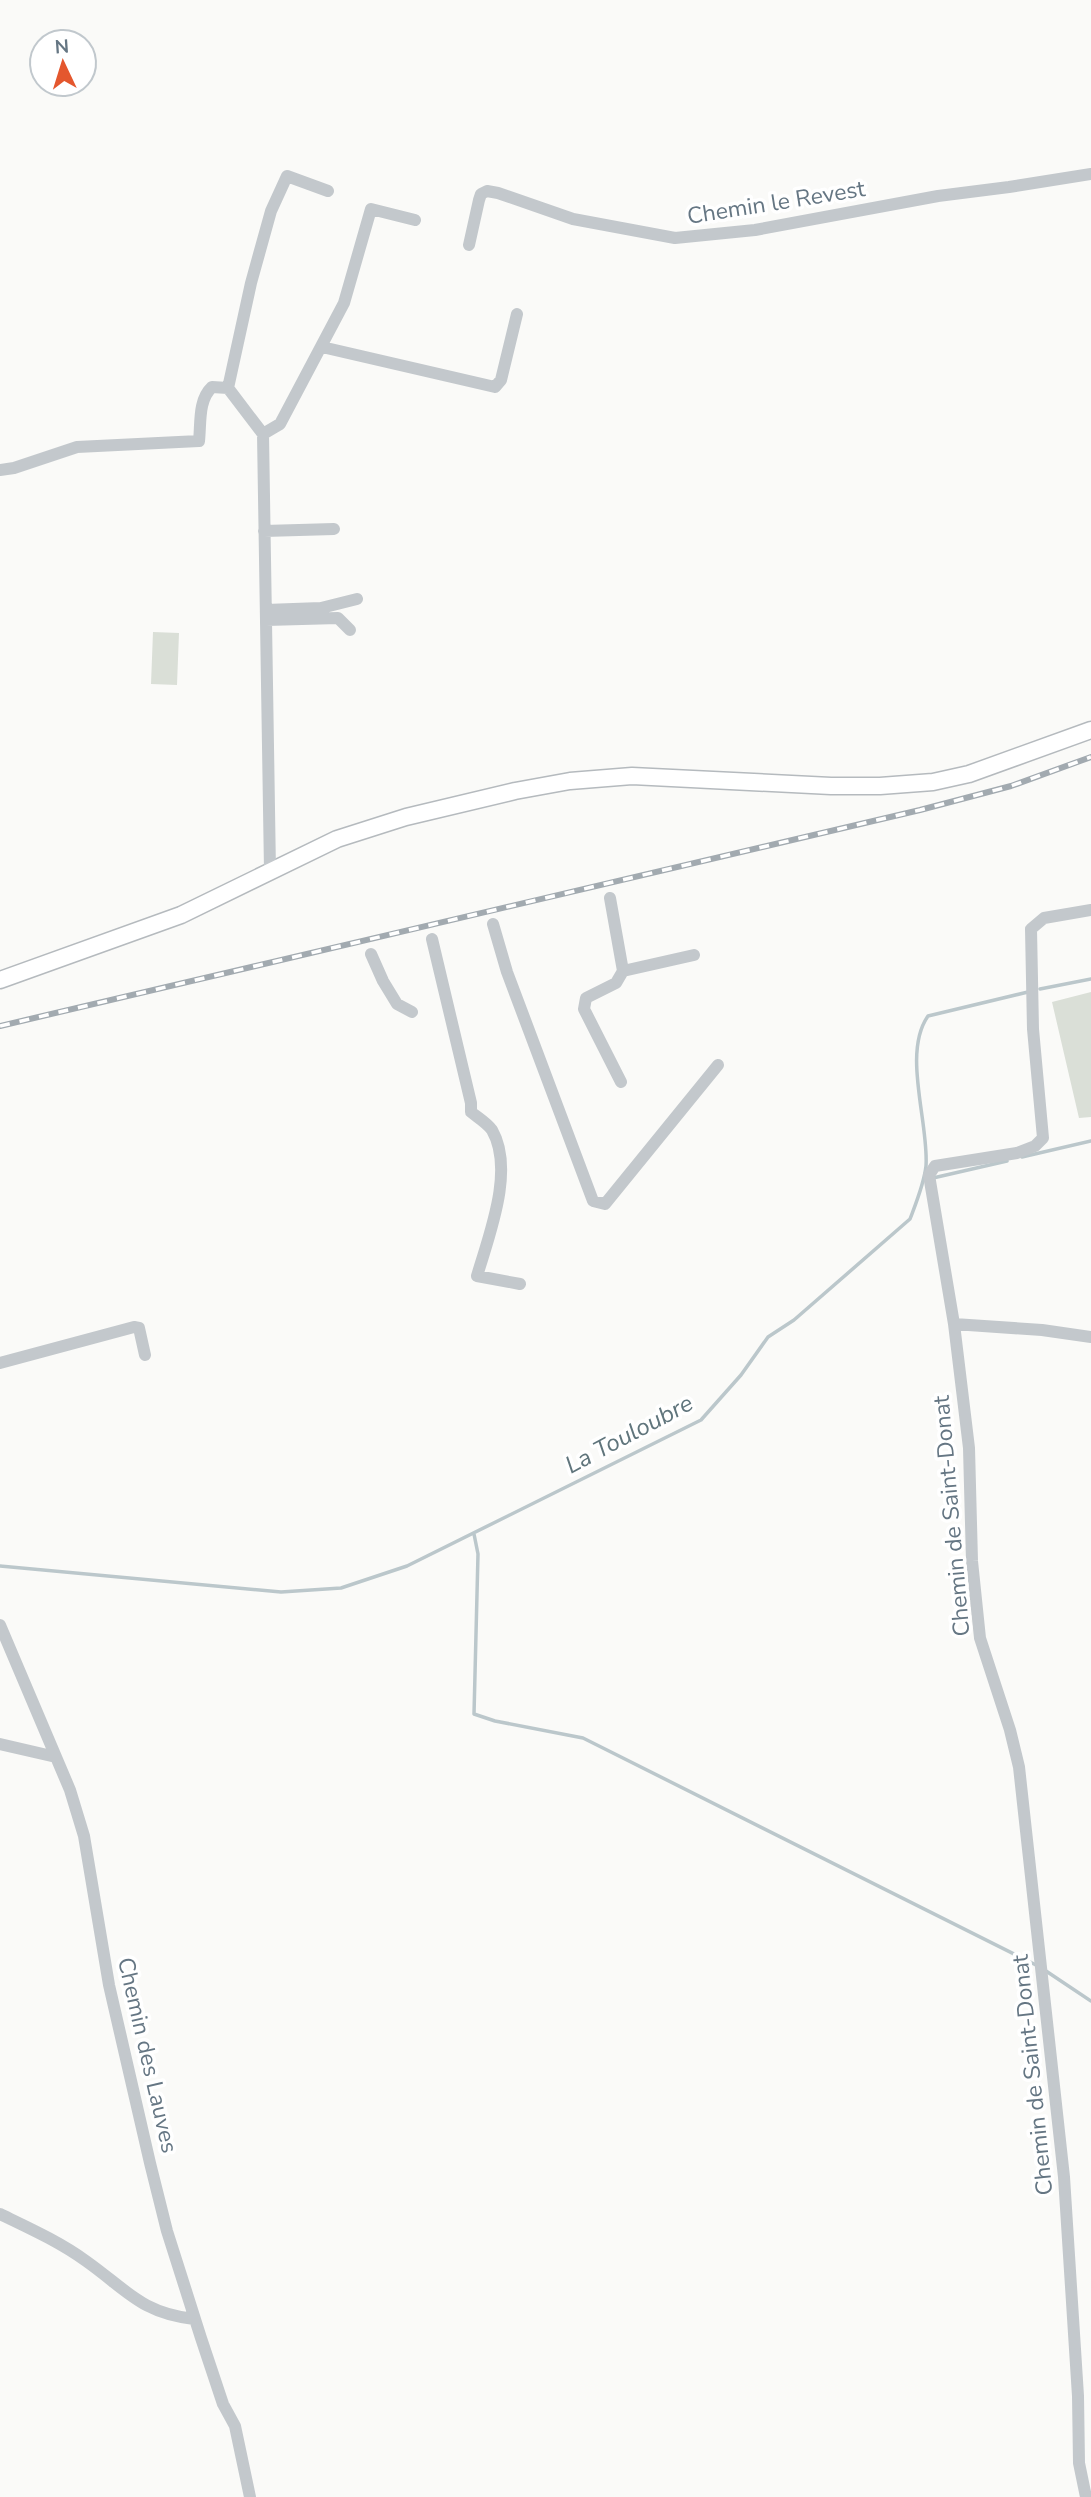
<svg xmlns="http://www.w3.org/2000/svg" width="1091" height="2497" font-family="'Nunito Sans',sans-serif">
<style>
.park{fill:#dadfd7}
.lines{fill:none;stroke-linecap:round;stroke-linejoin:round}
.stream{stroke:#bbc7cb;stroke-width:3.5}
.major-casing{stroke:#b5babe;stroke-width:19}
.minor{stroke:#c3c8cc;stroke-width:12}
.major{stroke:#fff;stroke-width:16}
.rail-casing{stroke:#a2aab0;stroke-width:6}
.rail{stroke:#fff;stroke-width:3.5;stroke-dasharray:10;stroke-linecap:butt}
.labels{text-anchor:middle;stroke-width:7;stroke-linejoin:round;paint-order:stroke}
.street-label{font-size:23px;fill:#657683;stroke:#fff}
.water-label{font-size:24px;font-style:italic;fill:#60757c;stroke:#fff}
</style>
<rect width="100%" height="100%" fill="#fafaf8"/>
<path class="park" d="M153,632l26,1 -2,52 -26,-1z
M1091,992v125l-12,1 -27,-116z"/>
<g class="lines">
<path class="stream" d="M1040,989l51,-10
M1022,1157l69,-16
M933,1178l74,-17
M474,1534l4,20 -4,160 21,7 88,17 453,227
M0,1566l281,26 60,-4 66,-22 294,-146 40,-45 27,-38 26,-17 116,-101c6,-16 14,-35 16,-53 3,-43 -24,-113 2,-150l100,-24
M1046,1971l45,30"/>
<defs>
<path id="major" d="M0,980l181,-65 156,-76 69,-22 109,-26 55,-10 62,-5 199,10h49l53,-4 36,-8 122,-44"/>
</defs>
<use href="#major" class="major-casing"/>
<path class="minor" d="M469,245l10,-45 2,-6 6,-3 11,2 75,26 102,19 80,-8 183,-34 71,-9 82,-13
M322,347l173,40 6,-7 16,-66
M263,434l-35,-46 23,-105 20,-72 16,-35 41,15
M0,470l14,-2 63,-21 122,-6c2,-18 -1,-41 13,-54l16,1
M264,531l70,-2
M266,610l55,-2 36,-9
M266,620l72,-2 12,12
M270,871l-7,-437 17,-10 64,-121 27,-94 44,11
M610,898l13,73 71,-16
M493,924l14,48 86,229 12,3 113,-139
M432,939l39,164v9c6,5 16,11 21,18 23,40 -3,105 -15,146l43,8
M371,954l12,27 14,23 15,8
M621,1082l-37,-73 2,-11 30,-15 7,-12
M954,1324l88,6 49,7
M0,1363l134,-36 5,1 6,27
M0,1625l70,165 14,46 25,149 41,178 17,68 34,107 22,66 12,22 15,71
M0,1744l56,13
M0,2214c29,14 60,28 86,47 41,29 55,52 108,58
M1086,2497l-7,-34 -1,-67 -14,-219 -45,-410 -9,-37 -30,-92 -8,-77 -3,-113 -15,-124 -25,-149 6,-9 82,-13 18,-7 8,-8 -10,-109 -2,-100 13,-11 47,-8"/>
<use href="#major" class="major"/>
<defs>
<path id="rail" d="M0,1026l920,-216 91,-24 80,-29"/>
</defs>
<use href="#rail" class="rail-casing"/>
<use href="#rail" class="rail"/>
</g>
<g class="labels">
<g class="street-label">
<text transform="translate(776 202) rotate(-9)" y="8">Chemin le Revest</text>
<text transform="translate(951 1516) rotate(-95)" y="8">Chemin de Saint-Donat</text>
<text transform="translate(148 2055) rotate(77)" y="8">Chemin des Lauves</text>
<text transform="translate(1032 2075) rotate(-96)" y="8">Chemin de Saint-Donat</text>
</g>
<g class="water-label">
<text transform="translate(629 1434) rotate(-28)" y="8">La Touloubre</text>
</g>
</g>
<g transform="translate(63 63) rotate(356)"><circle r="33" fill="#ffffff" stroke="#c1c8cd" stroke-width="2"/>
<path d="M0-5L12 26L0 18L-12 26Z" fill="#e4572e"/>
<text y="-10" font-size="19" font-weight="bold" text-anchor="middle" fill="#657683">N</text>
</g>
</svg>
